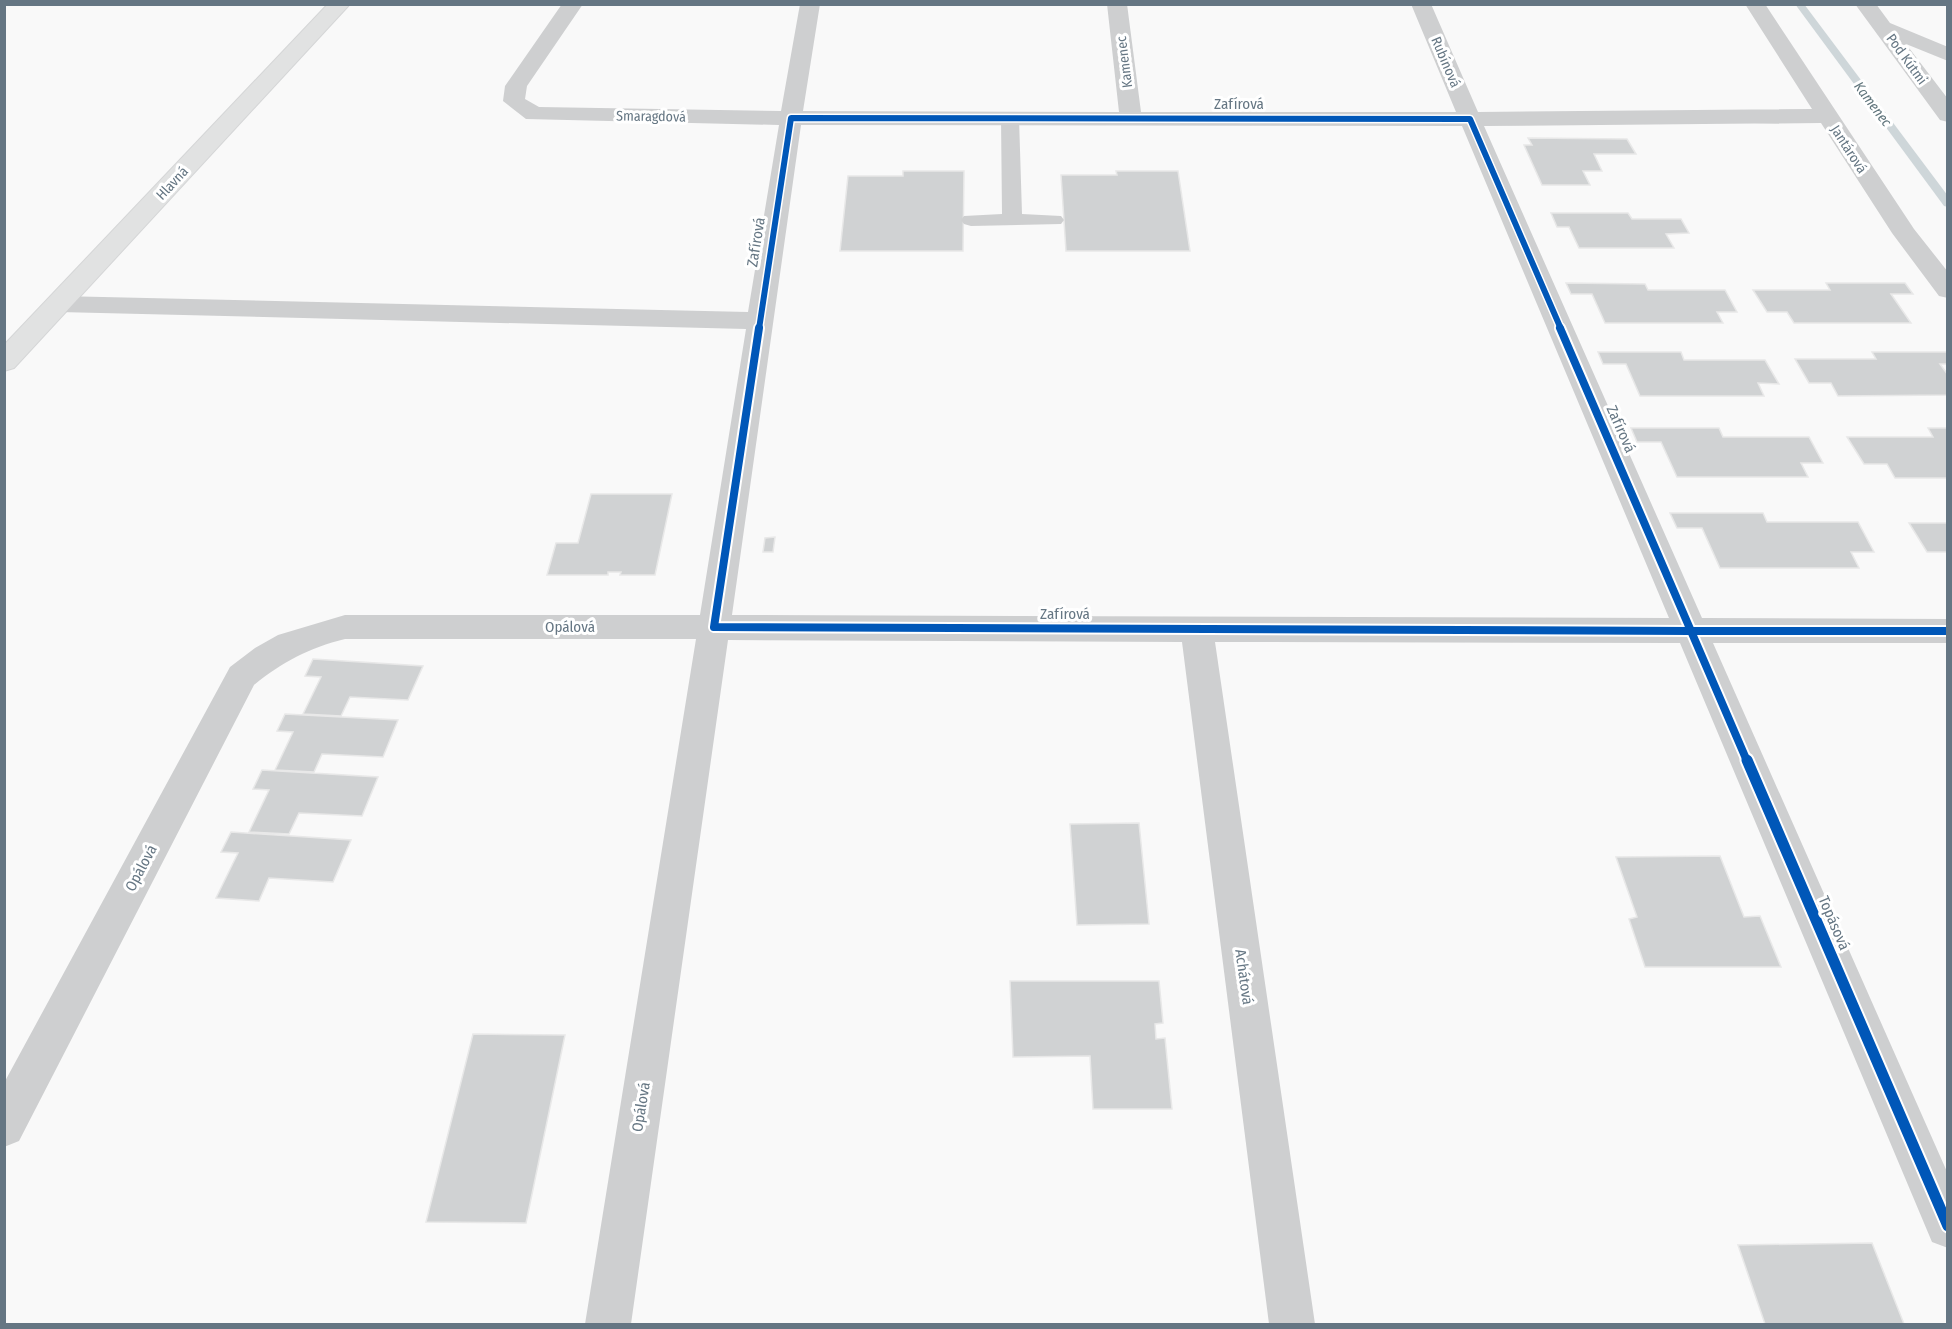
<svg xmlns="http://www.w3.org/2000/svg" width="1952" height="1329" font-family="'Fira Sans Condensed',sans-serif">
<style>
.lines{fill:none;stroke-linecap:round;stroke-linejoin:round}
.stream{fill:#ced6d9;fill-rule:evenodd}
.building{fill:#d0d2d3;stroke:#e8e8e8;stroke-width:1.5}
.primary-casing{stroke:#d5d6d7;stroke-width:2}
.service{fill:#cecfd0;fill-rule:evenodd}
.minor{fill:#cecfd0;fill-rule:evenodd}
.primary{fill:#e1e2e2;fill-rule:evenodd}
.cycleway-far2-casing{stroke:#fff;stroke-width:9}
.cycleway-far1-casing{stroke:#fff;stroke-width:12}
.cycleway-casing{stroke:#fff;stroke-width:15}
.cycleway-far2{stroke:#0057b8;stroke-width:6}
.cycleway-far1{stroke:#0057b8;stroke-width:8}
.cycleway{stroke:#0057b8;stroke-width:11}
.labels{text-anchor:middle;stroke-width:6;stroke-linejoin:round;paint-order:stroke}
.far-street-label{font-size:14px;fill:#657683;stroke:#fff}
.far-water-label{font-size:14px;font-style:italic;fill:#60757c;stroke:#fff}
.street-label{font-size:15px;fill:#657683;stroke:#fff}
</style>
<rect width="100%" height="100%" fill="#f9f9f9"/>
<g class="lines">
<path class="stream" d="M1795,4h9l144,192v11l-4,-1z"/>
</g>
<path class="building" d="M1528,138l99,1 9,15h-42l8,17h-19l7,14h-48l-18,-40h8z
M903,171h61l-1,80h-123l8,-75h55z
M1116,171h62l12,80h-124l-5,-76h56z
M1551,213h77l4,6h49l8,14 -23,1 8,14h-95l-10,-21h-12z
M1566,283l79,1 3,6h77l12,22h-20l6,11h-118l-13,-29h-21z
M1826,283h79l8,11h-22l20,29h-117l-7,-11h-20l-14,-22h77z
M1598,352h83l3,8h81l14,24 -21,-1 6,13h-124l-14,-32h-23z
M1872,352h76v12h-8l8,11v20l-110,1 -7,-13h-22l-14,-24h81z
M1631,428h88l4,9h86l14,26h-22l7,14h-131l-16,-35h-24z
M1928,428h20v50h-53l-8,-14h-23l-17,-27h86z
M591,494h81l-17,81h-35l1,-3h-13v3h-61l9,-32h22z
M1670,513h93l4,9h91l16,30h-23l8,16h-139l-18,-40h-25z
M1909,523h39v29h-21z
M775,537l-2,15h-10l2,-14z
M313,659l110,7 -15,34 -58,-3 -9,19 -38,-2 18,-37 -16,-1z
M285,714l113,6 -15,37 -61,-3 -8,18 -39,-2 18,-38 -16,-1z
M262,770l116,7 -16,39 -63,-3 -10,21 -40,-2 20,-42 -16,-1z
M1139,823l10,101 -72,1 -7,-101z
M231,832l120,8 -18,42 -64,-4 -10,23 -43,-3 22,-45 -17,-1z
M1720,856l24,61 16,-1 21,51h-136l-16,-48 8,-2 -21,-60z
M1010,981h149l4,42 -8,1 1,15 9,-1 7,71h-79l-3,-53 -77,1z
M473,1034l92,1 -39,188 -100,-1z
M1872,1243l32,81h-139l-27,-79z"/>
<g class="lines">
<defs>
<path id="primary" d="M328,4h22l-336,364 -10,3v-26z"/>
</defs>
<use href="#primary" class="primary-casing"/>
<path class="service" d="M1010,112l9,6 3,96 39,2 3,4 -3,4 -90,2 -7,-2 -3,-4 3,-4 38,-2 -1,-96z"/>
<path class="minor" d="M562,4h21l-56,82 -2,13 14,8 242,4 19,-107h20l-17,107 316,1 -12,-108h20l14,108h315l-45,-108h20l47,108 334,-3 -67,-105h20l149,225 34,43v26l-9,-2 -47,-63 -71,-110 -337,3 218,492 246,1v24h-235l235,531v74l-16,-6 -252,-599 -465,-1 100,682h-46l-87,-682 -454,-2 -97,684h-46l111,-685h-351c-36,9 -63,23 -91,46l-235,456 -15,6v-64l226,-416 25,-19 23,-13 67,-20h355l46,-286 -687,-17 -9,-2 -4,-6 4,-6 9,-2 689,16 31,-187 -253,-6 -23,-18 2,-15zM801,125l661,1 207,492 -937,-3z
M1855,4h21l14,19 58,24v14l-42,-17 42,55v23l-8,-2z"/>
<use href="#primary" class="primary"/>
<defs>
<path id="cycleway-far2" d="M759,329l32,-211 679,1 91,210"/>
<path id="cycleway-far1" d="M759,328l-45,299 977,4
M1560,328l131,303
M1691,631h257
M1691,631l56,130"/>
<path id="cycleway" d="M1747,760l201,466"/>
</defs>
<use href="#cycleway-far2" class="cycleway-far2-casing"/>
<use href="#cycleway-far1" class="cycleway-far1-casing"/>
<use href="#cycleway" class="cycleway-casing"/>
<use href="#cycleway-far2" class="cycleway-far2"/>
<use href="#cycleway-far1" class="cycleway-far1"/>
<use href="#cycleway" class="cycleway"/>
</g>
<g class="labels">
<g class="far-street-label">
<text transform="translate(1907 59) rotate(54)" y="5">Pod Kútmi</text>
<text transform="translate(1124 62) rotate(-97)" y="5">Kamenec</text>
<text transform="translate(1446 62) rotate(67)" y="5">Rubínová</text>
<text transform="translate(651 116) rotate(1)" y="5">Smaragdová</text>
<text transform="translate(1849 149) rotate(57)" y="5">Jantárová</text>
<text transform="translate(172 183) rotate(-47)" y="5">Hlavná</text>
</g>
<g class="far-water-label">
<text transform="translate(1873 104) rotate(53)" y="5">Kamenec</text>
</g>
<g class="street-label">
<text x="1239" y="109">Zafírová</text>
<text transform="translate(756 242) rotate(-81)" y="5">Zafírová</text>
<text transform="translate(1621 429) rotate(66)" y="5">Zafírová</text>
<text x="1065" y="619">Zafírová</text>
<text x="570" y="632">Opálová</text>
<text transform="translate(141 868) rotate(-62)" y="5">Opálová</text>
<text transform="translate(1834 923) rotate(67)" y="5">Topásová</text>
<text transform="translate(1244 977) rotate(82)" y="5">Achátová</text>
<text transform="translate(641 1107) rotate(-81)" y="5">Opálová</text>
</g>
</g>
<rect width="1952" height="1329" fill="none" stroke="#657683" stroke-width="12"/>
</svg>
